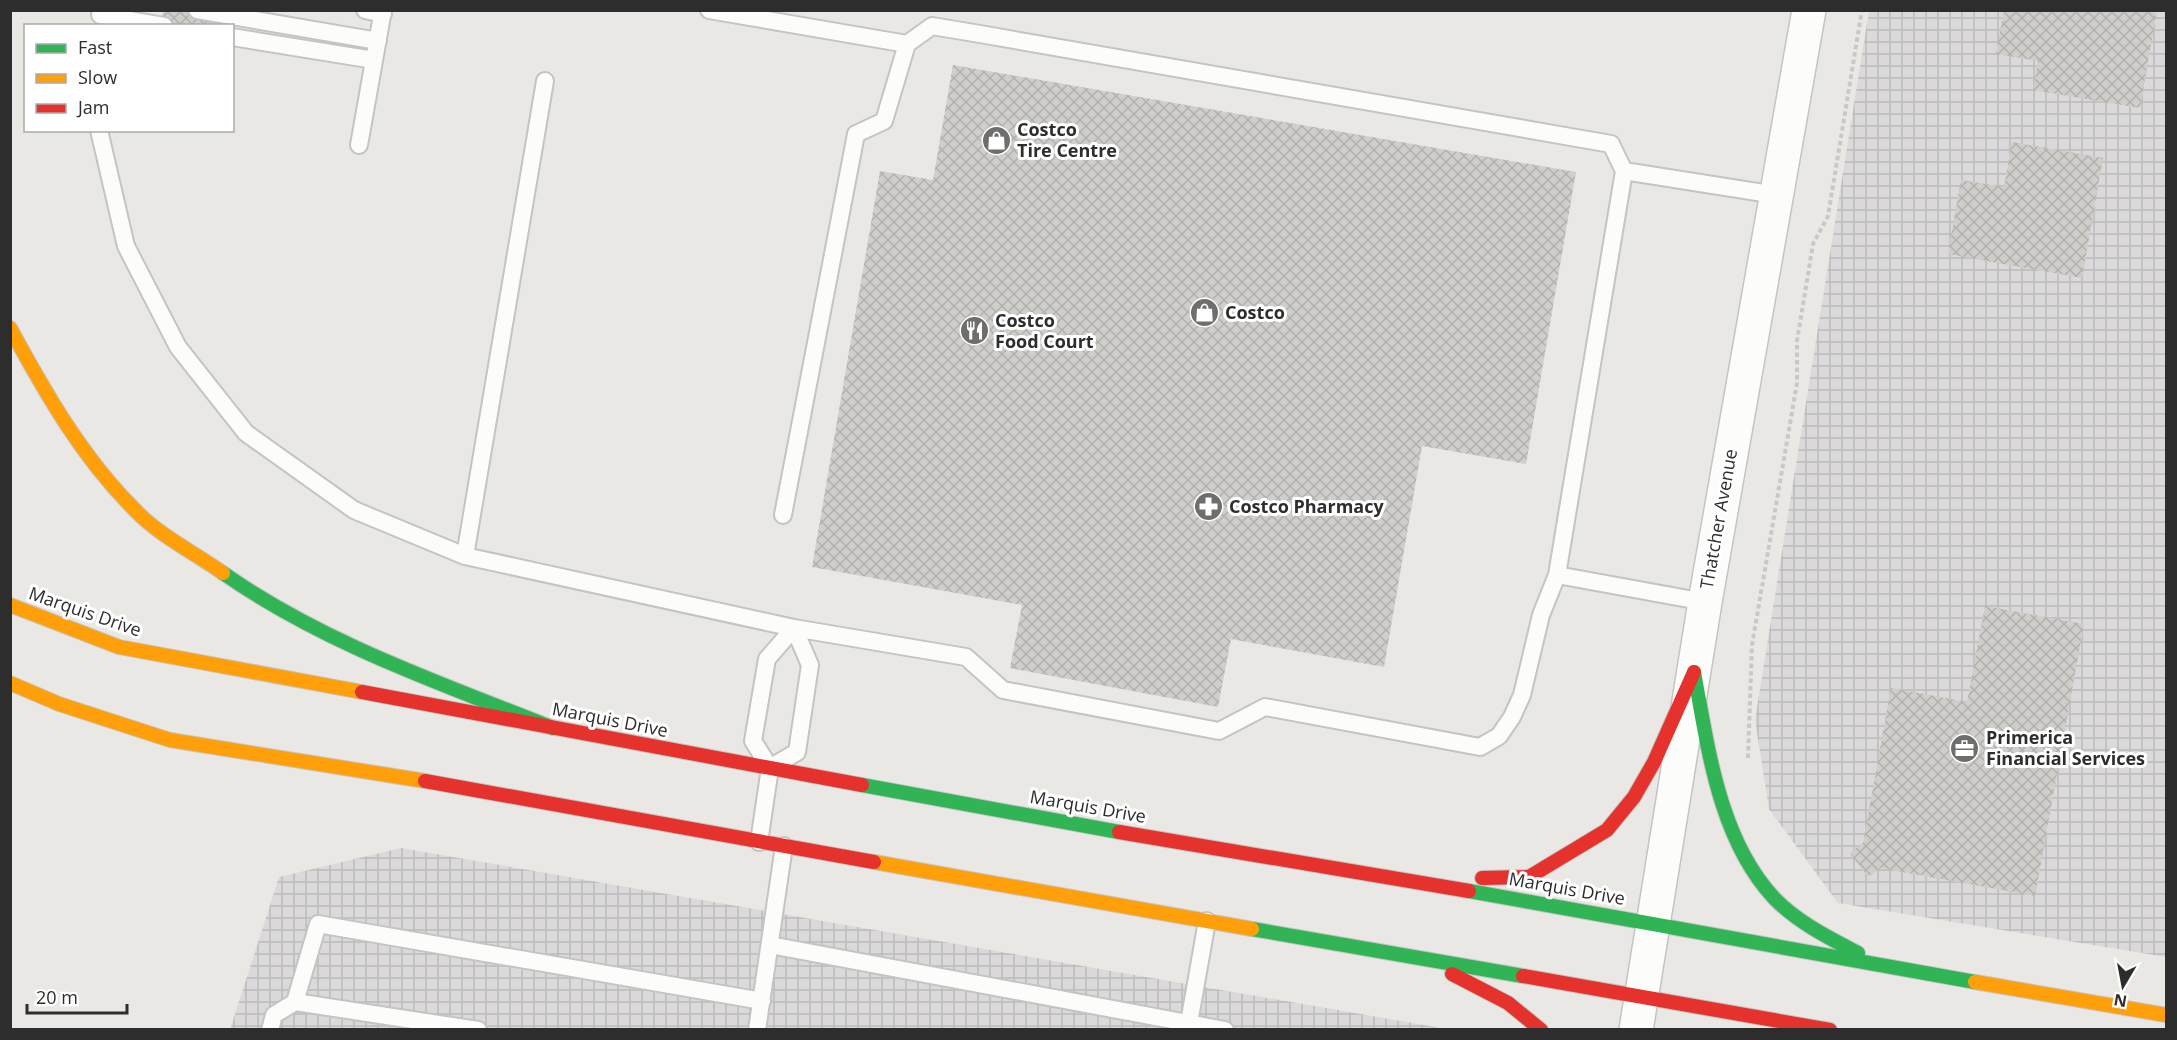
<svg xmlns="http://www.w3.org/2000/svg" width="2177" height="1040" font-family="'Open Sans',sans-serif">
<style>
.industrial{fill:url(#industrial-grid)}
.building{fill:url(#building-cross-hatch)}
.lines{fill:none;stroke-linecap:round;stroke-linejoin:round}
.lane-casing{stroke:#c4c4c3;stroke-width:20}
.street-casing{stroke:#c4c4c3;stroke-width:36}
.fast-casing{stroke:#c4c4c3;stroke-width:16}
.slow-casing{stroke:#c4c4c3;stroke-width:16}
.jam-casing{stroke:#c4c4c3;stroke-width:16}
.path{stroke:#c8c8c8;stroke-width:4;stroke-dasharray:4.5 3;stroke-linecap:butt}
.lane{stroke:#fcfcfb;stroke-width:16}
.street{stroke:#fcfcfb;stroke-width:33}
.fast{stroke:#30b455;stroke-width:14}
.slow{stroke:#ff9f0a;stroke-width:14}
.jam{stroke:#e5322d;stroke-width:14}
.labels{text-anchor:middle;stroke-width:6;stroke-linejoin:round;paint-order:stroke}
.poi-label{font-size:18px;font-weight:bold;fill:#2d2d2d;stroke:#fff;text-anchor:start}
.street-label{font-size:18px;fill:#2d2d2d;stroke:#fff}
</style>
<defs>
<pattern id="industrial-grid" width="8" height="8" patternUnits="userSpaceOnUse" patternTransform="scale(1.5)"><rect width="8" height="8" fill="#dbd9da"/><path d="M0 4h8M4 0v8" fill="none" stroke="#bcbbbb"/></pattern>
<pattern id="building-cross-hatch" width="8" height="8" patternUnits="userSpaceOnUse" patternTransform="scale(1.5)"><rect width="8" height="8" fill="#cfceca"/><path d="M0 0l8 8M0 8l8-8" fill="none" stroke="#b2b1ae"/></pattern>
</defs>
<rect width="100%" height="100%" fill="#eae8e4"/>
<path class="industrial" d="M1869,11h297v946l-328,-54 -69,-94 -14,-89z
M401,848l1046,181 -1217,1 49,-153z"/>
<path class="building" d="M163,10h55l-3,16h-54z
M2004,10h153l-17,98 -107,-18 5,-29 -42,-7z
M953,65l623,107 -50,292 -104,-18 -38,221 -153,-28 -13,68 -208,-39 12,-63 -210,-38 68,-396 53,9z
M2012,142l91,16 -21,120 -134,-24 13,-74 43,7z
M1985,606l99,18 -49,272 -155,-28 -12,9 -18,-24 13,-10 28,-155 76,14z"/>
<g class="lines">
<defs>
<path id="lane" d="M197,10l181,31
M365,10l18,4
M709,10l198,34 25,-18 48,8 631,110 13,27 152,24
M100,15l64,11
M232,37l142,23
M99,130l27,116 52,101 68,86 108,77 111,46 329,72 172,29 37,33 216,41 46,-24 215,40 19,-11 13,-19 10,-22 19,-80 16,-40 67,-404
M359,145l24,-135
M783,515l73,-381 28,-13 23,-77
M465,556l80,-475
M1557,575l148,27
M773,766l24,-14 13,-87 -16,-37
M759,842l11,-74 -17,-27 14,-82 27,-31
M770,945l455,85
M1189,1023l18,-102
M270,1030l4,-15 21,-13
M478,1030l-183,-28 23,-78 444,77
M757,1030l27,-184"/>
<path id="street" d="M1636,1030l69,-428 104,-592"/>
<path id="fast" d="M223,573c100,70 217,110 330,155
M1694,672c14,76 25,167 80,226 23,24 55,40 84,55
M862,785l257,47
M1469,891l506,91
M1252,929l271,47"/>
<path id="slow" d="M10,328c36,66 73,131 127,184 22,23 59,42 86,61
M10,605l109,42 243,45
M10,683l49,21 111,36 255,41
M874,862l378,67
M1975,982l191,33"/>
<path id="jam" d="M362,692l500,93
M425,781l449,81
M1119,832l350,59
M1482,878l47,-1 78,-47 27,-33 20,-35 40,-90
M1452,974l56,29 33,27
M1523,976l307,54"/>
</defs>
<use href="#lane" class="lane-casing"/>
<use href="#street" class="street-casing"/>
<use href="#fast" class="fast-casing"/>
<use href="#slow" class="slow-casing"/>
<use href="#jam" class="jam-casing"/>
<path class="path" d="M1748,758l4,-113 45,-262v-42l16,-97 15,-28 34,-206"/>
<use href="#lane" class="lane"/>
<use href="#street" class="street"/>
<use href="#fast" class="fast"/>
<use href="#slow" class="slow"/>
<use href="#jam" class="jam"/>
</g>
<defs>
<symbol id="shop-disc" viewBox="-11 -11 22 22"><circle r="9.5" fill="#6f6e6d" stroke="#fff"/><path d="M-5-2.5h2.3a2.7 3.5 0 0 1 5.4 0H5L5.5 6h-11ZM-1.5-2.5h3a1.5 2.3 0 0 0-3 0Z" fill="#fff"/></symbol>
<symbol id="restaurant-disc" viewBox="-11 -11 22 22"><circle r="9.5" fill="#6f6e6d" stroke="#fff"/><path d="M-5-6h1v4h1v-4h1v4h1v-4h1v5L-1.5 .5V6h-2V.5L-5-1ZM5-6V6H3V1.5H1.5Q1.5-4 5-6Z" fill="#fff"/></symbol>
<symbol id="pharmacy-disc" viewBox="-11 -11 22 22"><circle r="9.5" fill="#6f6e6d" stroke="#fff"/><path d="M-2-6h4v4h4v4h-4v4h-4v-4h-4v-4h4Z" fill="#fff"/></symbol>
<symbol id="office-disc" viewBox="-11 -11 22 22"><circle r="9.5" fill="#6f6e6d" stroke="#fff"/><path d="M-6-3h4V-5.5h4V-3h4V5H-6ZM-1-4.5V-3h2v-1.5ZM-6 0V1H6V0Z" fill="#fff"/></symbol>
</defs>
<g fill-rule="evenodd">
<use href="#shop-disc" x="980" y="124" width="33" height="33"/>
<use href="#shop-disc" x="1188" y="296" width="33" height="33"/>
<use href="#restaurant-disc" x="958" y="314" width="33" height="33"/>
<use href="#pharmacy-disc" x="1192" y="490" width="33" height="33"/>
<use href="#office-disc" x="1948" y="732" width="33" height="33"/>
</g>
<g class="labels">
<g class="poi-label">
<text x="1017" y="136">Costco<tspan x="1017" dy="21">Tire Centre</tspan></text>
<text x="1225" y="319">Costco</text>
<text x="995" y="327">Costco<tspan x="995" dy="21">Food Court</tspan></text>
<text x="1229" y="513">Costco Pharmacy</text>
<text x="1986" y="744">Primerica<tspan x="1986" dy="21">Financial Services</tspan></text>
</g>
<g class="street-label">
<text transform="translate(1719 519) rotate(-80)" y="6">Thatcher Avenue</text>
<text transform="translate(85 612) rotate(19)" y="6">Marquis Drive</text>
<text transform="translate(610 720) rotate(11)" y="6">Marquis Drive</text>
<text transform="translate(1088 807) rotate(10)" y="6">Marquis Drive</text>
<text transform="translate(1567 889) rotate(10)" y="6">Marquis Drive</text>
</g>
</g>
<rect width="2177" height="1040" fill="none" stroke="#2d2d2d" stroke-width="24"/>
<rect x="24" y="24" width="210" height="108" fill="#ffffff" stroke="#ababab" stroke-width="1.5"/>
<rect x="36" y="44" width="30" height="9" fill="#30b455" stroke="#ababab" stroke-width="1.5"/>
<text x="78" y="54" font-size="18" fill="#2d2d2d">Fast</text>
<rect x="36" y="74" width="30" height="9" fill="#ff9f0a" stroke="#ababab" stroke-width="1.5"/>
<text x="78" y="84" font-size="18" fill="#2d2d2d">Slow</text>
<rect x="36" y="104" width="30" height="9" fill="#e5322d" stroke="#ababab" stroke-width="1.5"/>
<text x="78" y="114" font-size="18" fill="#2d2d2d">Jam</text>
<g transform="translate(2123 986) rotate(190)" stroke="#ffffff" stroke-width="4.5" paint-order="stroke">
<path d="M0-4.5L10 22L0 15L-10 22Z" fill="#2d2d2d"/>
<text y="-9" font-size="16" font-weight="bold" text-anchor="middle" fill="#2d2d2d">N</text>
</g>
<path d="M27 1004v9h100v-9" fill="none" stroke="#2d2d2d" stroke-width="3"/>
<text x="36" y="1004" font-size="18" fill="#2d2d2d" stroke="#ffffff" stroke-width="4.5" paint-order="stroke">20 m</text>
</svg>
